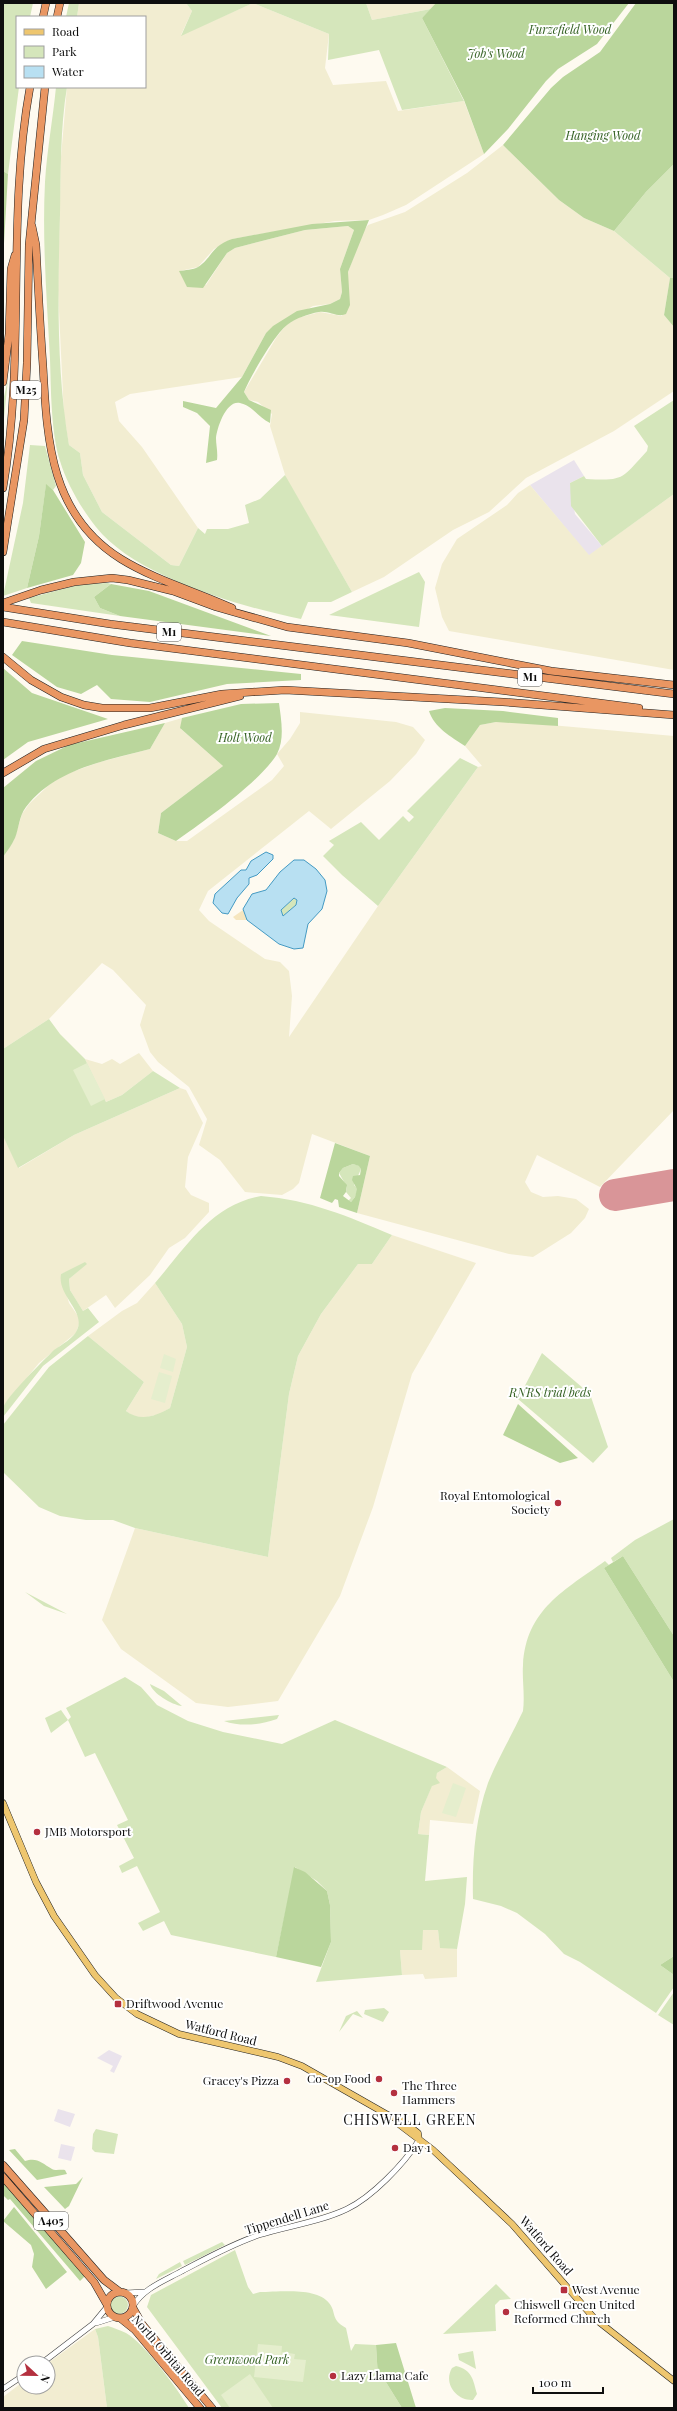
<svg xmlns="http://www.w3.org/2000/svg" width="677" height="2411" font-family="'Playfair Display',serif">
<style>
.industrial{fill:#eae3ec}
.farmland{fill:#f2edd1}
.green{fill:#d5e6bb}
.forest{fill:#bad69c;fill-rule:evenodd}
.sand{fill:#f6e6bf}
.pitch{fill:#e5eecd}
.water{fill:#b8e0f2;stroke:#449ac3;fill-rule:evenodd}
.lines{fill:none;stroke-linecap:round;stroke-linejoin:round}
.runway{stroke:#d99598;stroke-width:32}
.minor-casing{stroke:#414141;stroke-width:6}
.major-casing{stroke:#1f1f1f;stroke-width:7}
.highway-casing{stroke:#1f1f1f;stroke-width:8}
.minor{stroke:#fff;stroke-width:5}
.major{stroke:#eec66f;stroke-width:6}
.highway{stroke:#e99662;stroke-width:7}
.poi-dot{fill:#b4303f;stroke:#fff;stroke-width:1.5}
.labels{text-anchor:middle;stroke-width:4;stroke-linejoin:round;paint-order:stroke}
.shield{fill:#fff;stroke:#565656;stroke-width:1}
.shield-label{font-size:11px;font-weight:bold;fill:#0e0e0e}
.park-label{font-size:12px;font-style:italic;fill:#346123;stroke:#fff}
.poi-label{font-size:12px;fill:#0e0e0e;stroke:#fff;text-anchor:start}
.street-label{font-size:12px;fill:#0e0e0e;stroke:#fff}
.quarter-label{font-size:14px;letter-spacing:1px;fill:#0e0e0e;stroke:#fff}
</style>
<rect width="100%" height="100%" fill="#fefaf0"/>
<path class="industrial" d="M574,460l10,16 -14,7 5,31 27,32 -13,10 -59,-71z
M109,2050l13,6 -8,17 -4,-2 3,-5 -16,-8z
M58,2109l17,5 -5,13 -16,-6z
M61,2144l14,3 -4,14 -13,-3z"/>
<path class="farmland" d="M79,3h107l6,8 -11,24 72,-32 76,31 -4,34 8,17 53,-4 12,30 66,-10 20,53 -78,51 -23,10 -14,5 -34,1 -103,18 -18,10 -16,18 -18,4 26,14 21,-32 8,-5 70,-18 43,-4 6,4 -14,39 2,23 -2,7 -10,5 -17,2 -47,27 -24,44 -112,17 -15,8 4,19 23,26 56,81 -19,38 -8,-1 -69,-53 -19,-37 -3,-22 -11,-8 -5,-29 -6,-126 3,-133 6,-70h78v-70h-68z
M366,3h70l-5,6 -59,11z
M503,145l56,55 25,18 30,13 56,47 -6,37 10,12v64l-60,40 -88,47 -37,34 -36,18 -69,47 -32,15 -66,-114 -16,-52 2,-12 -14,-12 -9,-2 -5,-8 32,-54 10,-13 11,-7 23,-6 22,4 6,-44 15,-40 5,-7 37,-13 62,-39z
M530,485l59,70 85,-61v176l-225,-39 -7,-14 -7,-29 7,-24 15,-25 50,-34 11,-12z
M300,712l96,10 17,5 12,13 -9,14 -26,27 -59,48 -22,-18 -101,80 -9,19 10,11 56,38 15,3 9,9 3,25 -3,41 89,-131 100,-139 4,-1 -17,-20 15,-21 16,-3h21l157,14v374l-74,77 -63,-32 -12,27 6,10 12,5 15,-1 18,3 13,10 -4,9 -14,15 -38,24 -24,-3 -152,-41 13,-57 -58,-22 -13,49 -6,6 -11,6 -37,-3 -25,-32 -21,-15 8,-26 -18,-32 -31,-25 -8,-10 -10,-27 6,-20 -33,-35 -11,-7 -53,56 -46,30v-192l11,-17 8,-26 7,-10 21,-20 16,-10 34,-12 50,-13 15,-26 17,-5 -1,11 42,37 -62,47 -3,20 18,8h11l85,-61 12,-14 -7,-12 13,-15 10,-16z
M139,1053l14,18 -31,24 -16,7 -21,-43 17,5 10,-5 8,5z
M180,1088l6,2 17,33 -15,34 -3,30 6,8 18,8v9l-24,26 -16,10 -19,27 -35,33 -9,-13 -23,16 -7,-11 -6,-10 -1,-11 17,-15 -25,10 8,29 9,13 2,5 -4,12 -37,30 -36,44v-271l16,32 55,-33z
M392,1235l84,28 -64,111 -39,133 -33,89 -62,105 -50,6 -32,-4 -75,-54 -19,-29 33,-92 133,29 21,-163 9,-38 23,-42 37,-50h14z
M155,1283l27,41 5,23 -17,61 -10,6 -17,4 -10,-2 -7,-5 18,-29 -56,-46 34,-25 15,-8z
M447,1767l33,24 -7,33 -43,-4 -1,15 -11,-1 3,-22 16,-39z
M422,1930h16l2,17 17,2v28l-32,2 -2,-5 -21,1 -2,-25h21z
M95,2329l3,8 9,71h-104v-11l21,-16v6h24v-24z"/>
<path class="green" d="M3,3h30l-3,14h-13v70h2l-11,87 -5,-3z
M69,3h10l-2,14h-11z
M186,3h180l6,17 59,-11 -9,9 42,83 -62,9 -23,-60 -51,10 1,-26 -76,-31 -72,33 11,-25z
M56,87h11c-7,42 -6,85 -7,127 -2,77 -4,155 9,231l11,8 3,22 19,37 69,53 8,1 19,-38 7,6 2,-5h21l21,-6 -4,-18 15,-6 25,-24 67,117 -21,10h-23l-7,17c-60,-12 -167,-43 -205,-92 -15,-19 -29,-43 -36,-66 -9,-27 -9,-73 -10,-102 -3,-58 -8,-118 -5,-177 2,-32 8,-64 11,-95z
M674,164v114h-4l-56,-47 32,-39z
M8,379l-5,49v-27z
M674,400v94l-72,52 -31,-40 -1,-23 14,-7 2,3c39,2 35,0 61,-28l1,-5 -14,-20z
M30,445l15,1 11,40 -3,4 -7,-5 -7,51 -12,52 -24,8 20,-93z
M419,572l6,10 -6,45 -90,-12z
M108,583l3,1 -17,13 6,11 20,8 -89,-13 -2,-5 53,-14z
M460,758l18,9 -100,139 -36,-31 -19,-19 11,-11 -5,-4 32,-19 18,18 24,-24 6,6 5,-5 -7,-6z
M294,898l3,2 -1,5 -13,11 -2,-6z
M49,1019l11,15 25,25 21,43 16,-7 31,-24 27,17 -106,47 -56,33 -15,-32v-87z
M353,1164l7,2 1,3 -7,16 4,4 -3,8 -4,5 -3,-1 3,-3 -5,-6 1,-5 -8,-14 4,-5z
M261,1196c49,4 86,20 131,39l-20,29h-14l-37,50 -23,42 -9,38 -21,163 -133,-29 -22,-8h-27l-26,-4 -21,-9 -36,-35v-47l46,-58 39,-31 56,46 -18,29c14,11 30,5 44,-3l17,-61 -5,-23 -27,-41c31,-36 56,-78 106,-87z
M85,1262l2,2 -18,15 1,11 13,21 5,-3 11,14 -56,44 -40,51c0,-3 -1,-7 0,-9 3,-11 42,-49 51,-58 7,-5 20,-12 23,-20 9,-19 -20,-34 -16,-56z
M542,1353l48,41 18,53 -15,16 -75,-64z
M674,1519v117l-51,-80 -10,6 -2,-4 24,-18z
M605,1561l4,4 -5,3 70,114v274l-14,9 14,10v12l-18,26 -76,-51 -16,-8 -19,-20 -28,-21 -16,-7 -28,-7c-1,-38 2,-80 15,-116 10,-25 24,-48 35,-72 2,-16 -1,-31 0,-46 3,-56 42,-75 82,-104z
M25,1592l42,22 -23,-8z
M125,1677l16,10 16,18 31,16 35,11 59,12 53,-24 112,47 -10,6 -1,5 4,5 -8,3 -11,26 -3,22 11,1 -4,46 42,-4 -2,27 -8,45 -17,-1 -2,-18h-15l-1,20h-22l2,25 -86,7 15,-40 -1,-37 -3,-14 -10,-10 -22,-14 -19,90 -105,-22 -7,-14 -21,10 -5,-8 22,-11 -23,-46 -15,7 -3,-7 15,-8 -17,-33 11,-5 -33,-67 -10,4 -17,-37 -17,13 -6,-15 16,-8 7,10 3,-3 -5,-9z
M150,1684l14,7 18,15c-10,-1 -30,-13 -32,-22z
M279,1715l-2,4c-17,6 -36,8 -53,2z
M674,1992v33l-16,-10z
M384,2008l5,4 -6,10 -19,-8 1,-4z
M357,2011l6,7 -10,-4 -14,18 7,-16z
M96,2129l22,5 -4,20 -19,-2 -3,-3 1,-15z
M222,2242l3,3 -40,20 -2,-4z
M235,2250l13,37 5,7 7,-2c19,0 57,-5 69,11 8,10 1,16 17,25l5,23 4,-7 21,1 2,33 6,1 18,29h-180l-75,-101 4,-12z
M180,2262l2,4 -26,13 3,-5z
M496,2284l15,15 -11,1 -5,5 1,26 -53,3z
M110 2305a9 9 0 1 1 18 0a9 9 0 1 1-18 0Z
M108,2326c6,2 12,4 18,7 20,12 50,54 63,75h-82l-9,-71 -3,-8z
M473,2351l3,18 -17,-9 -1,-6z
M456,2366c16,4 17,13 21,28l-4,6c-17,1 -30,-17 -21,-32z"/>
<path class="forest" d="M436,3h193l-32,41 -39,25 -12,12 -38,48 -24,25 -20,-54 -42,-82z
M636,3h38v161l-28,28 -32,39 -30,-13 -25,-18 -56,-55 48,-57 12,-11 37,-25z
M3,171l5,3 -5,87z
M369,220l-21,52 2,33 -4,9c-8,4 -18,-4 -27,-2 -11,2 -23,6 -32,13 -13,10 -36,51 -43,67l5,8 22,10 -1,13c-11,-5 -17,-17 -30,-20 -14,-3 -23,25 -24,35 0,7 2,14 1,22l-11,3 4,-37 -13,-13 -14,-6v-6l33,7 26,-31 24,-44 7,-7 24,-15 33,-7 10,-5 2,-7 -2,-23 14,-39 -6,-4 -43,4 -70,18 -8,5 -24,35 -16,-1 -8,-16c6,-1 14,-1 19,-4 15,-10 13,-21 34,-28l80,-15z
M670,278h4v49l-10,-12z
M46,484l7,6 32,52 -4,21 -8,12 -46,13 12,-52z
M111,584l38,7 122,45 -151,-20 -20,-8 -6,-11z
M22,641l90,14 189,19v6l-74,4 -77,18 -39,-3 -14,-14 -16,9 -24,-7 -45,-32z
M3,668l29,25 76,26 -80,23 -25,18z
M279,703c2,16 6,36 -2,51 -17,28 -74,68 -101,87l-18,-8 3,-20 62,-47 -43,-38 2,-10 59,-14z
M445,708l58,3 55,7v8l-62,-4 -16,3 -15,21c-14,-9 -31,-19 -36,-35z
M165,723l-15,26c-43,11 -95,20 -124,58 -7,9 -7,21 -11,31 -3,7 -8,13 -12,19v-69l33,-27 33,-16z
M335,1143l35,13 -13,57 -18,-6 -1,-7 -3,-1 -3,4 -12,-5zM353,1164l6,2 2,3 -1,6 -7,1 -1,4 5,9 -2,8 -4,5 -8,-6 3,-4 1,-7 -8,-9v-3l4,-5z
M518,1404l60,54 -18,5 -57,-28z
M623,1556l51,80v46l-70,-114z
M294,1867l11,5 22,19 3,14 1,37 -10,25 -45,-10z
M674,1956v19l-14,-10z
M15,2149l10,12c12,-4 17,2 27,8 3,2 9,0 13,1l2,4 -30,6 -28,-30z
M83,2177l-14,29 -4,3 -21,-22 32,-3z
M3,2182l82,94 -5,5 -70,-82 -2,1 -5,-5z
M14,2207l53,65 -21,17 -14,-22 2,-13 -3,-9 -28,-24z
M396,2343l20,65h-14l-18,-29 -6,-1 -2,-33z"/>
<path class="sand" d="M243,910l4,10h-11l-3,-3z"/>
<path class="pitch" d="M87,1063l18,36 -14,7 -18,-36z
M164,1354l12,5 -3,13 -13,-4z
M159,1372l13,4 -7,27 -14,-4z
M453,1783l13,5 -10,29 -14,-4z
M258,2344l24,2 -1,12 1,-6 13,2 -1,5 12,1 -3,22 -49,-5z
M250,2374l23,34h-43l-9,-13z"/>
<path class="water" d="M266,852l7,3v4l-16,16 -8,3v6l-12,14 -9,16 -6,-1 -9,-10 2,-9 26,-24h5l5,-9z
M294,860h10l12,9 9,11 2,11 -5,18 -14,15 -5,24 -9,1 -15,-5 -32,-24 -4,-11 9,-15 14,-4 14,-18zM294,898l3,2 -1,5 -13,11 -2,-6z"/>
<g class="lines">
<path class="runway" d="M615,1195l59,-10"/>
<defs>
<path id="minor" d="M126,2293l18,-1
M133,2306c11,-18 31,-25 49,-35 25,-13 50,-27 77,-36 29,-9 61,-13 88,-26 25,-12 57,-45 72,-69
M96,2323l19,-6
M42,2363l51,-39 14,-17
M3,2389l21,-14"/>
<path id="major" d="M3,1803l33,79 18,34 41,59 21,23 21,16 42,20 99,23 24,9 86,49 16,7 14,11 1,7
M397,2119l3,6 33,25 79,74 82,94 80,63"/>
<path id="highway" d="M43,17l3,-14
M57,17l3,-14
M32,226l4,19c2,40 4,80 7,121 4,74 7,149 78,193 34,21 74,32 111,49
M3,382l6,-48 2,-65 4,-14
M3,488c23,-133 3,-268 27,-401
M3,552l21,-132 3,-57 2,-118 16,-158
M3,603l38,-13 33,-8 38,-4 16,2 45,11 43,16 71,20 121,16 143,28 123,14
M3,607l107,17 564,70
M3,622l127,21 509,65
M3,657l28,23 30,17 23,8 18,3h48l72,-14 63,-4 218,12 171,13
M3,773l41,-24 80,-24 116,-29
M3,2165l101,115 16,12
M3,2177l91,105 12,21
M107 2305a13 13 0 1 1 26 0a13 13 0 1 1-26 0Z
M133,2308l9,16 70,84
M120,2318l15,12 65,78"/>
</defs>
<use href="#minor" class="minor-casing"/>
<use href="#major" class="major-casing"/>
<use href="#highway" class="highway-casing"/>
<use href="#minor" class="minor"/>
<use href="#major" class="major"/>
<use href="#highway" class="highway"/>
</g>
<g class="poi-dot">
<circle cx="558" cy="1503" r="4"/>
<circle cx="37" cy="1832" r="4"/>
<rect x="114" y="2000" width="8" height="8" rx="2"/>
<circle cx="379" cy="2079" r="4"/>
<circle cx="287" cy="2081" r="4"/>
<circle cx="394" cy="2093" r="4"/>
<circle cx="395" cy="2148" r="4"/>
<rect x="560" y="2286" width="8" height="8" rx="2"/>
<circle cx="506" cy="2312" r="4"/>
<circle cx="333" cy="2376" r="4"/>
</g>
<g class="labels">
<g class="shield">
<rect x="11" y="381" width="30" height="18" rx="3"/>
<rect x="157" y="623" width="24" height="18" rx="3"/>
<rect x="518" y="668" width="24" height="18" rx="3"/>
<rect x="34" y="2212" width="34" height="18" rx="3"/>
</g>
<g class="shield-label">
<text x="26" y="394">M25</text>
<text x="169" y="636">M1</text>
<text x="530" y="681">M1</text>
<text x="51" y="2225">A405</text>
</g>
<g class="park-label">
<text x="570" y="34">Furzefield Wood</text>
<text x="496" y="58">Job's Wood</text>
<text x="603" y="140">Hanging Wood</text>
<text x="245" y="742">Holt Wood</text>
<text x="550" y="1397">RNRS trial beds</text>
<text x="247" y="2364">Greenwood Park</text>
</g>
<g class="poi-label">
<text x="550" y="1500" text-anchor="end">Royal Entomological<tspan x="550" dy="14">Society</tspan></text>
<text x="45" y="1836">JMB Motorsport</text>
<text x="126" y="2008">Driftwood Avenue</text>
<text x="371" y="2083" text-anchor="end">Co-op Food</text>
<text x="279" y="2085" text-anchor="end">Gracey's Pizza</text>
<text x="402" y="2090">The Three<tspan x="402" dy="14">Hammers</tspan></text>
<text x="403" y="2152">Day 1</text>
<text x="572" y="2294">West Avenue</text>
<text x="514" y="2309">Chiswell Green United<tspan x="514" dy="14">Reformed Church</tspan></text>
<text x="341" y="2380">Lazy Llama Cafe</text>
</g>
<g class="street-label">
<text transform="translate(221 2033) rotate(14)" y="4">Watford Road</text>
<text transform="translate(287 2218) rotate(-17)" y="4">Tippendell Lane</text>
<text transform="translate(546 2246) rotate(49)" y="4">Watford Road</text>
<text transform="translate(168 2356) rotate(49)" y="4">North Orbital Road</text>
</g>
<g class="quarter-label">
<text x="410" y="2125">CHISWELL GREEN</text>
</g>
</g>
<rect width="677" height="2411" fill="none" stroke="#0e0e0e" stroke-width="8"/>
<rect x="16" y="16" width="130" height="72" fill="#ffffff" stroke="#9f9f9f"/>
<rect x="24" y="29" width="20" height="6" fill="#eec66f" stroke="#9f9f9f"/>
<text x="52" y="36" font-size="12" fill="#0e0e0e">Road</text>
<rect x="24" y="46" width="20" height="12" fill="#d5e6bb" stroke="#9f9f9f"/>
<text x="52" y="56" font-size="12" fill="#0e0e0e">Park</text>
<rect x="24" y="66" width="20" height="12" fill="#b8e0f2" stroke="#9f9f9f"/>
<text x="52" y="76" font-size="12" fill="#0e0e0e">Water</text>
<g transform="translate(36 2375) rotate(112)"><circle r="19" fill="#ffffff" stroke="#9f9f9f"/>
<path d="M0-3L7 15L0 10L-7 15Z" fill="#b4303f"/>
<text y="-6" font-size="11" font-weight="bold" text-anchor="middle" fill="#0e0e0e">N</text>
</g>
<path d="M533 2387v6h70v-6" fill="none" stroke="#0e0e0e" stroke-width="2"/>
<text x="539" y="2387" font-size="12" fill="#0e0e0e" stroke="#ffffff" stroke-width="3" paint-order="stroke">100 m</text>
</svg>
